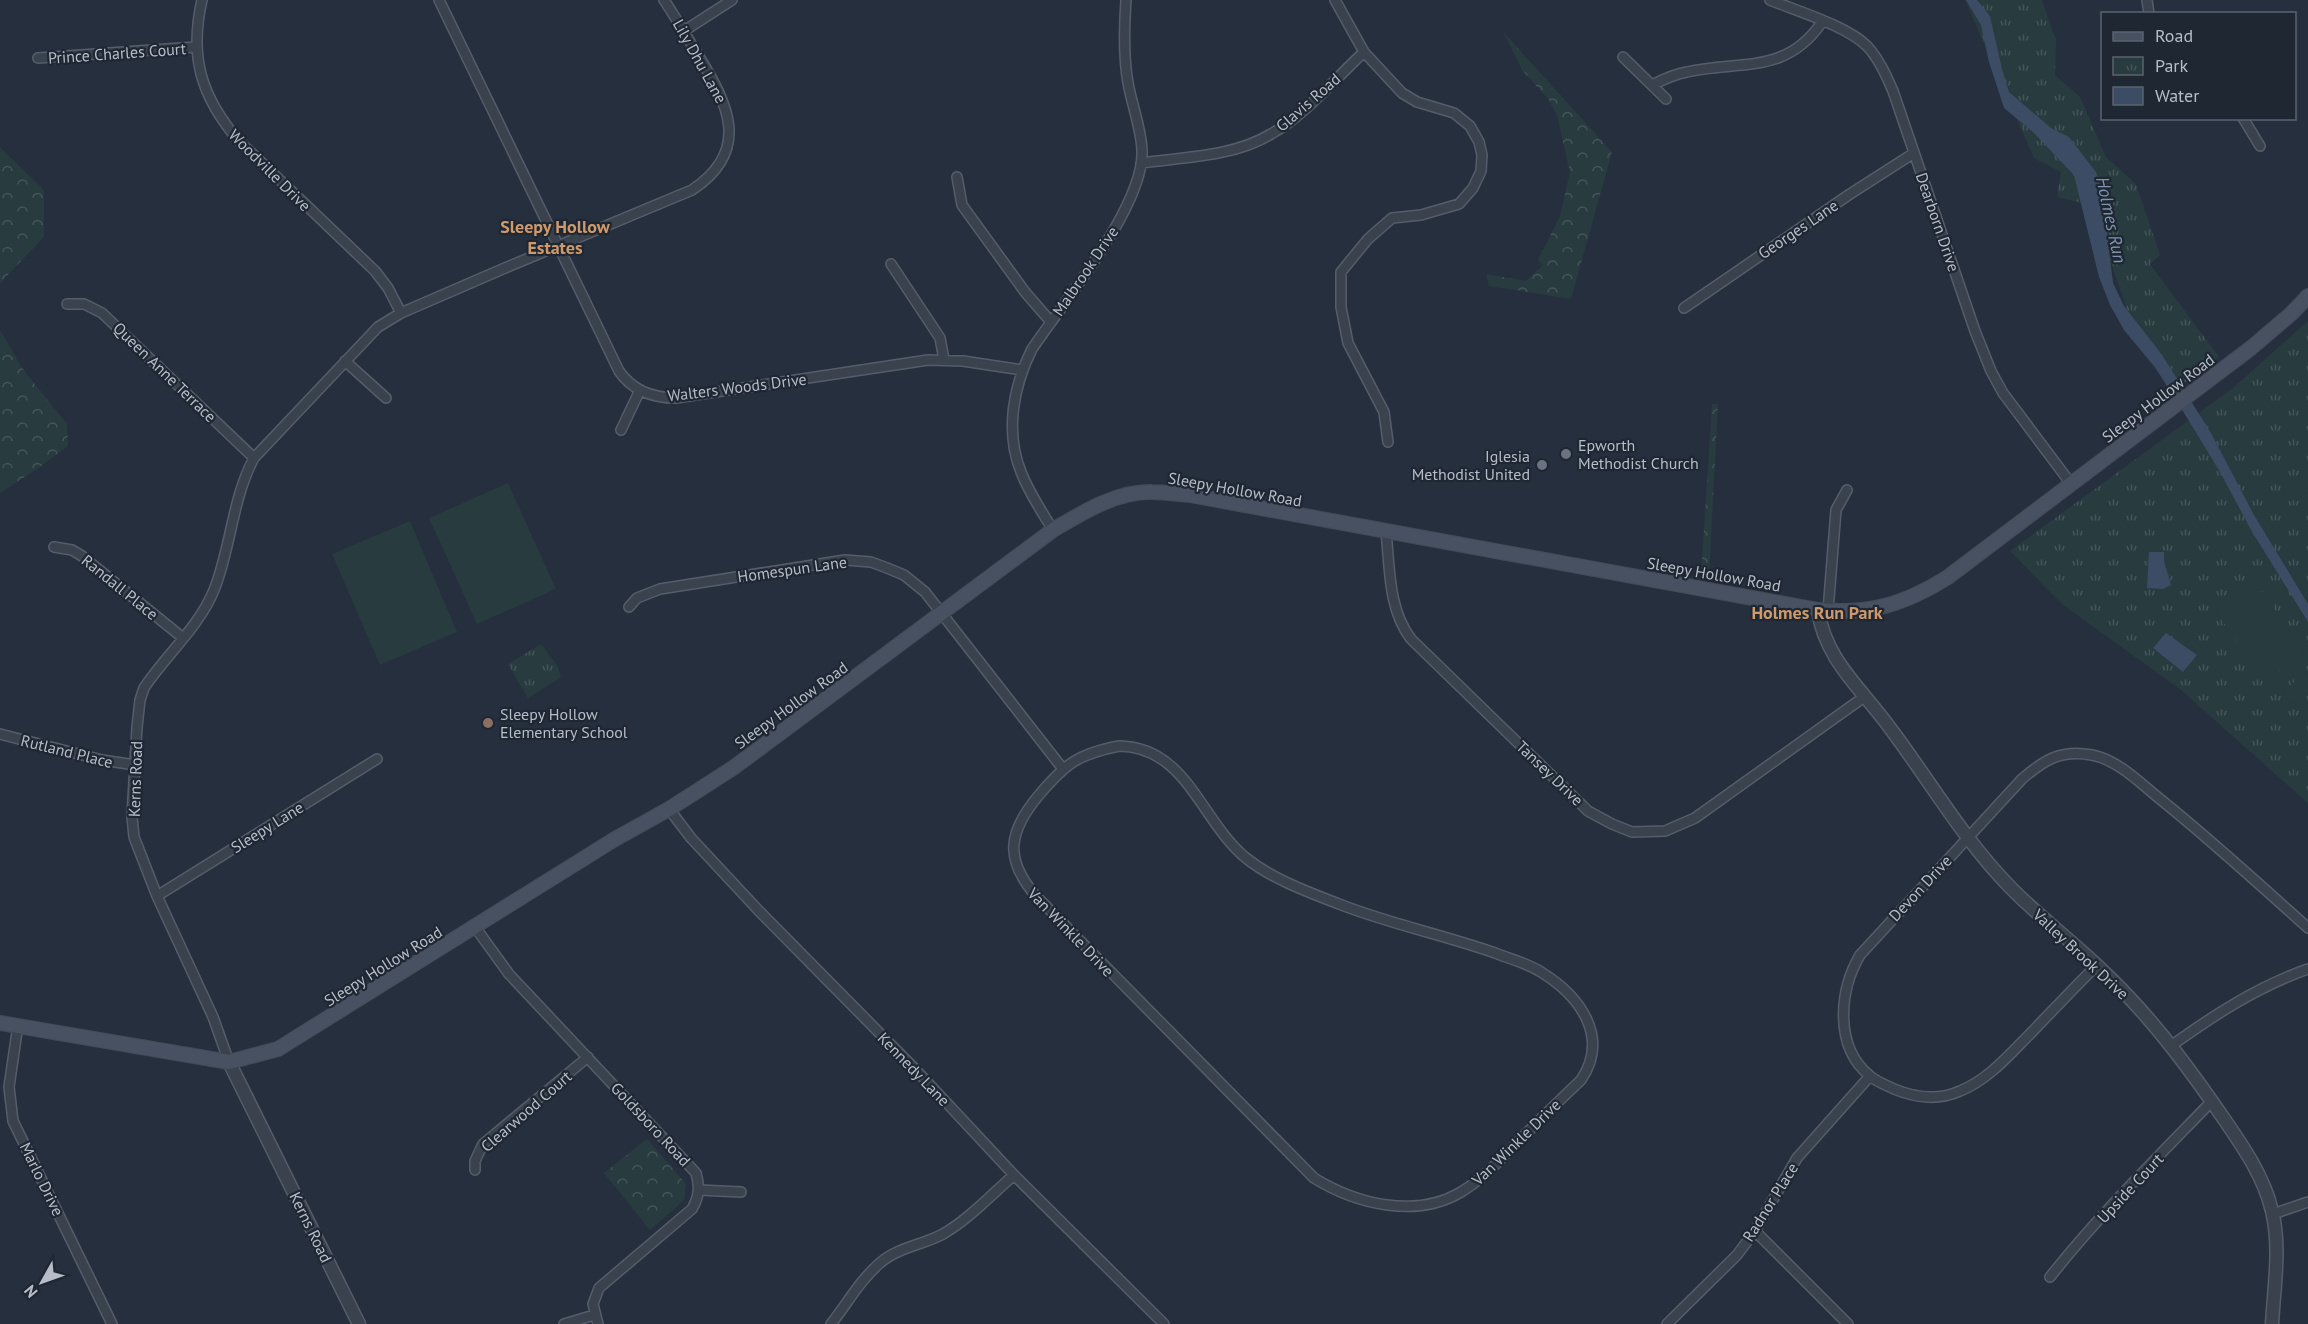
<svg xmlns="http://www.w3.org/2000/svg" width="2308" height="1324" font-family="'PT Sans',sans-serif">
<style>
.forest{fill:url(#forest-crowns)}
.park{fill:url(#park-tufts)}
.pitch{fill:#283b3f}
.water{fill:#3d4c65}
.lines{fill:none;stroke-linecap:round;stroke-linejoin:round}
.minor-casing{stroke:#555d69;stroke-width:12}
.tertiary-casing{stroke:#555d69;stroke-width:15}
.secondary-casing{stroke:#434b57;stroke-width:16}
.minor{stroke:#3a424e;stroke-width:9}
.tertiary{stroke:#3a424e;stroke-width:12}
.secondary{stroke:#485161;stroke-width:14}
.worship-dot{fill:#6b7280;stroke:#1f2733;stroke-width:2}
.education-dot{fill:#8d6e63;stroke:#1f2733;stroke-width:2}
.labels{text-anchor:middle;stroke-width:4.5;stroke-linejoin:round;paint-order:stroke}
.street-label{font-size:16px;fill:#b6bdc9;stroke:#1f2733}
.poi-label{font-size:16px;fill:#b6bdc9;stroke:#1f2733;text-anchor:start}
.water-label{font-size:18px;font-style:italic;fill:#7f92ae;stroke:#1f2733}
.neighbourhood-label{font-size:18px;font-weight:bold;fill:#cf9a6b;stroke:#1f2733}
</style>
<defs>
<pattern id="forest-crowns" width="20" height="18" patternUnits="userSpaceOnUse" patternTransform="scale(1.5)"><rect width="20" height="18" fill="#283b3f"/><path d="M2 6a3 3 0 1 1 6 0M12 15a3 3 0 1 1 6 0" fill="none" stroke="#455559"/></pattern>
<pattern id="park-tufts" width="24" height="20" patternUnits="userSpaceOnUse" patternTransform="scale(1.5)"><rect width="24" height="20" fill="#283b3f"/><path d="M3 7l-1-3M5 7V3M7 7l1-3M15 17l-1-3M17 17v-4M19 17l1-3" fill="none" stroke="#455559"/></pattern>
</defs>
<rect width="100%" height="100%" fill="#262f3e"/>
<path class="forest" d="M1504,33l108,119 -41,147 -82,-13 -3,-12 40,7 17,-16 -5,-5 22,-44 10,-44 -13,-57 -9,-16 -26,-29z
M0,147l44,43v47l-44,46z
M0,330l22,38 45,56 1,22 -31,23 -37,24z
M1712,404h6l-9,172 -8,-1z
M647,1139l39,45 -2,16 -34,30 -46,-57z"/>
<path class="park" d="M1965,0h77l14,41 -1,34 25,22 26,60 30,27 24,71 -10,9 69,93 -46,34 -49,-61 8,-6 -41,-119 -34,-8 4,-25 -27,-14z
M2308,321v482l-127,-113 -119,-86 -52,-53 223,-163z
M541,644l16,21 4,12 -33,21 -20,-34z"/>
<path class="pitch" d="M2308,473v19l-14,9 -2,-2 -5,3 -5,-8 5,-3 -2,-3z
M508,483l48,106 -79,35 -48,-106z
M410,521l47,111 -77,33 -48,-111z
M2256,583l48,70 -39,27 -50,-69z
M2308,672v20l-17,12 -9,-13z"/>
<path class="water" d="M1966,0h11l13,16 12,53 7,23 42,36 18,9 27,35 6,19 11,92 11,23 38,49 49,78 43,82 54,89v18l-57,-92 -31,-58 -31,-51 -34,-54 -31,-37 -14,-25 -11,-28 -25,-102 -41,-43 -29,-24 -15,-46 -8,-37z
M2149,552h15v9l7,24 -8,4 -16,-1z
M2166,633l31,22 -14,17 -30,-24z"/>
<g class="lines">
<defs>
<path id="minor" d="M202,0c-13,57 -1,97 37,141l136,130 13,17 13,25
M439,0l180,371c13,19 34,27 57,27l252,-38 35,1 59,9
M1335,0l29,52 38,41 15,9 37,11 16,13 9,16 3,13 -1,16 -8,17 -14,16 -38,11 -29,3 -24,21 -27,33v35l7,36 36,69 4,30
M1770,0c27,11 77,26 97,46 12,13 19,29 26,45l82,240 16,40 12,22 69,92
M2147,0l2,14
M684,31l48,-31
M1623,57l43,42
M38,58l157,-11
M1652,85c12,-6 23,-11 35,-13 54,-12 99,3 135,-50
M2243,118l17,28
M1141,163c43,-6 92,-6 130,-29 34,-19 64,-55 93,-82
M957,177l5,28 63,87 26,30
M891,264l49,74 4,22
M67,304h17l18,9 152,145
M1684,308l166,-114 64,-41
M345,361l41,37
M621,430l19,-40
M1053,530c-11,-18 -24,-37 -32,-58 -16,-40 -8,-85 11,-123 31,-46 113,-144 110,-199 -1,-22 -10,-45 -14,-67 -5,-28 -4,-55 -2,-83
M1386,532c4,36 2,77 25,107l177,172 24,13 20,8 33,-1 30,-13 169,-121
M54,547l18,3 10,6 101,82
M629,607l8,-9 23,-9 185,-29 26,2 16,6 17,7 21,17 138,177
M1828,611l8,-101 11,-20
M0,734l102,26 33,5
M1119,746c68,1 81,74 127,112 26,21 62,34 93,46 51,20 105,31 156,49 15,6 32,10 46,19 39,24 69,65 40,108 -21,20 -42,40 -62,61 -18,18 -36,38 -58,51 -45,27 -105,12 -147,-14l-278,-282c-32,-37 -28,-64 3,-101 26,-31 39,-41 80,-49z
M669,809l22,29 68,73 157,159 98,105 150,149
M157,896l220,-137
M475,927l34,47 187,199c4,14 3,24 -4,36l-93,79 -6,16 5,20
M2097,965c-23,23 -45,46 -67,69 -21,21 -42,46 -70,57 -22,10 -44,7 -66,-2 -8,-4 -17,-7 -24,-13 -36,-29 -31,-85 -10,-121l162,-176c22,-19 39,-30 70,-24 26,5 48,28 68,44 51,41 99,85 148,129
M18,1025l-9,62 4,34 99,203
M2171,1046c43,-31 86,-59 137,-77
M229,1062l-16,-45 -56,-121 -23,-59 -2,-20 5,-90 3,-27 4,-12c22,-33 55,-61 70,-98 17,-42 18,-91 40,-132l124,-131 23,-14 104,-45 187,-78c60,-40 36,-86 6,-135 -11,-18 -22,-37 -34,-55
M475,1170v-9l8,-17 105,-87
M699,1190l42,2
M2273,1214l35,-12
M1755,1231l93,93
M2050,1277c49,-62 107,-119 162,-176
M564,1324l30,-9
M831,1324c16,-20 29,-44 49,-61 18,-16 43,-18 63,-29 26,-15 48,-39 71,-59
M1667,1324l70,-69 18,-24 42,-73 73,-82"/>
<path id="tertiary" d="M1818,610c7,50 44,79 72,118 40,53 73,111 120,159 30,31 66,57 97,88 45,43 82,93 117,144 20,29 40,58 48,92 9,36 2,76 0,113
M229,1062l130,262"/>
<path id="secondary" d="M0,1023l229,39 49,-13 337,-210 54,-30 64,-41 320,-238c29,-17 63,-39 99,-38 13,0 25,2 38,3l628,115c52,5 87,-6 130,-33l303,-229 41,-35 16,-17"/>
</defs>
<use href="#minor" class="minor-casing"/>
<use href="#tertiary" class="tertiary-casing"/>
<use href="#secondary" class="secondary-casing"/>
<use href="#minor" class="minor"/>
<use href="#tertiary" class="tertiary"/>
<use href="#secondary" class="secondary"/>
</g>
<g class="worship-dot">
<circle cx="1566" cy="454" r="6"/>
<circle cx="1542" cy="465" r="6"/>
</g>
<circle class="education-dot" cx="488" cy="723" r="6"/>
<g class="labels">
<g class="street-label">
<text transform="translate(117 53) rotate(-4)" y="6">Prince Charles Court</text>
<text transform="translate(700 61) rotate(61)" y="6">Lily Dhu Lane</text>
<text transform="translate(1308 102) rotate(-41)" y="6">Glavis Road</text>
<text transform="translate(270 170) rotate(45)" y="6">Woodville Drive</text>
<text transform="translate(1938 222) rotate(71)" y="6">Dearborn Drive</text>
<text transform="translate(1798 229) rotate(-34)" y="6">Georges Lane</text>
<text transform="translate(1085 271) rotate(-56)" y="6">Malbrook Drive</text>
<text transform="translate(165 372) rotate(44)" y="6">Queen Anne Terrace</text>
<text transform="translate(737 387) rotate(-7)" y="6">Walters Woods Drive</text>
<text transform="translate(2158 398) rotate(-37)" y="6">Sleepy Hollow Road</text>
<text transform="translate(1235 489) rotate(10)" y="6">Sleepy Hollow Road</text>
<text transform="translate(792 569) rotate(-8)" y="6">Homespun Lane</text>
<text transform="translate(1714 574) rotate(10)" y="6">Sleepy Hollow Road</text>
<text transform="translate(120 587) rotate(39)" y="6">Randall Place</text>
<text transform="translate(791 705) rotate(-36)" y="6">Sleepy Hollow Road</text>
<text transform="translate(67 751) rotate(14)" y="6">Rutland Place</text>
<text transform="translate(1550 773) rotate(44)" y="6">Tansey Drive</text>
<text transform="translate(135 779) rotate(-88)" y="6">Kerns Road</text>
<text transform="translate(267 827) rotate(-32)" y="6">Sleepy Lane</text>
<text transform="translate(1920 888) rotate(-47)" y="6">Devon Drive</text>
<text transform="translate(1071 932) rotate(46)" y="6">Van Winkle Drive</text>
<text transform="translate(2081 954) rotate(43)" y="6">Valley Brook Drive</text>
<text transform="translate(383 966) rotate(-32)" y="6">Sleepy Hollow Road</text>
<text transform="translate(914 1069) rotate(46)" y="6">Kennedy Lane</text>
<text transform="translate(526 1111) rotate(-41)" y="6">Clearwood Court</text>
<text transform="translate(651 1124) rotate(47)" y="6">Goldsboro Road</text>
<text transform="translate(1516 1142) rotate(-44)" y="6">Van Winkle Drive</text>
<text transform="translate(42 1179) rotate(64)" y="6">Marlo Drive</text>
<text transform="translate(2130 1188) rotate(-47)" y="6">Upside Court</text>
<text transform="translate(1770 1202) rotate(-58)" y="6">Radnor Place</text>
<text transform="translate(311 1227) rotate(64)" y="6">Kerns Road</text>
</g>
<g class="poi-label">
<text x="1578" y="451">Epworth<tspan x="1578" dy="18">Methodist Church</tspan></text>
<text x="1530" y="462" text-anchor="end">Iglesia<tspan x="1530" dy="18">Methodist United</tspan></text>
<text x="500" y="720">Sleepy Hollow<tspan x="500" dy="18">Elementary School</tspan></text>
</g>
<g class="water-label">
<text transform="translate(2111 220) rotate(78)" y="6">Holmes Run</text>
</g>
<g class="neighbourhood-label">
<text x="555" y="233">Sleepy Hollow<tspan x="555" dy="21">Estates</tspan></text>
<text x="1817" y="619">Holmes Run Park</text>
</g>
</g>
<rect x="2101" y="12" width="195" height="108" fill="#1f2733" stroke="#5b636f" stroke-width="1.5"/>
<rect x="2113" y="32" width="30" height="9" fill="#485161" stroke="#5b636f" stroke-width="1.5"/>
<text x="2155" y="42" font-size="18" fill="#b6bdc9">Road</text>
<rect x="2113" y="57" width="30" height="18" fill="url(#park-tufts)" stroke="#5b636f" stroke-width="1.5"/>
<text x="2155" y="72" font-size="18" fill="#b6bdc9">Park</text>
<rect x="2113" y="87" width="30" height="18" fill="#3d4c65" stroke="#5b636f" stroke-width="1.5"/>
<text x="2155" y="102" font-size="18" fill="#b6bdc9">Water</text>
<g transform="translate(42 1282) rotate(230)" stroke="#1f2733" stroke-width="4.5" paint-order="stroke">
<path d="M0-4.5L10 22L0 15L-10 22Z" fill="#b6bdc9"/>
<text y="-9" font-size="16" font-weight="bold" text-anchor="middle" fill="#b6bdc9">N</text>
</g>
</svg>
